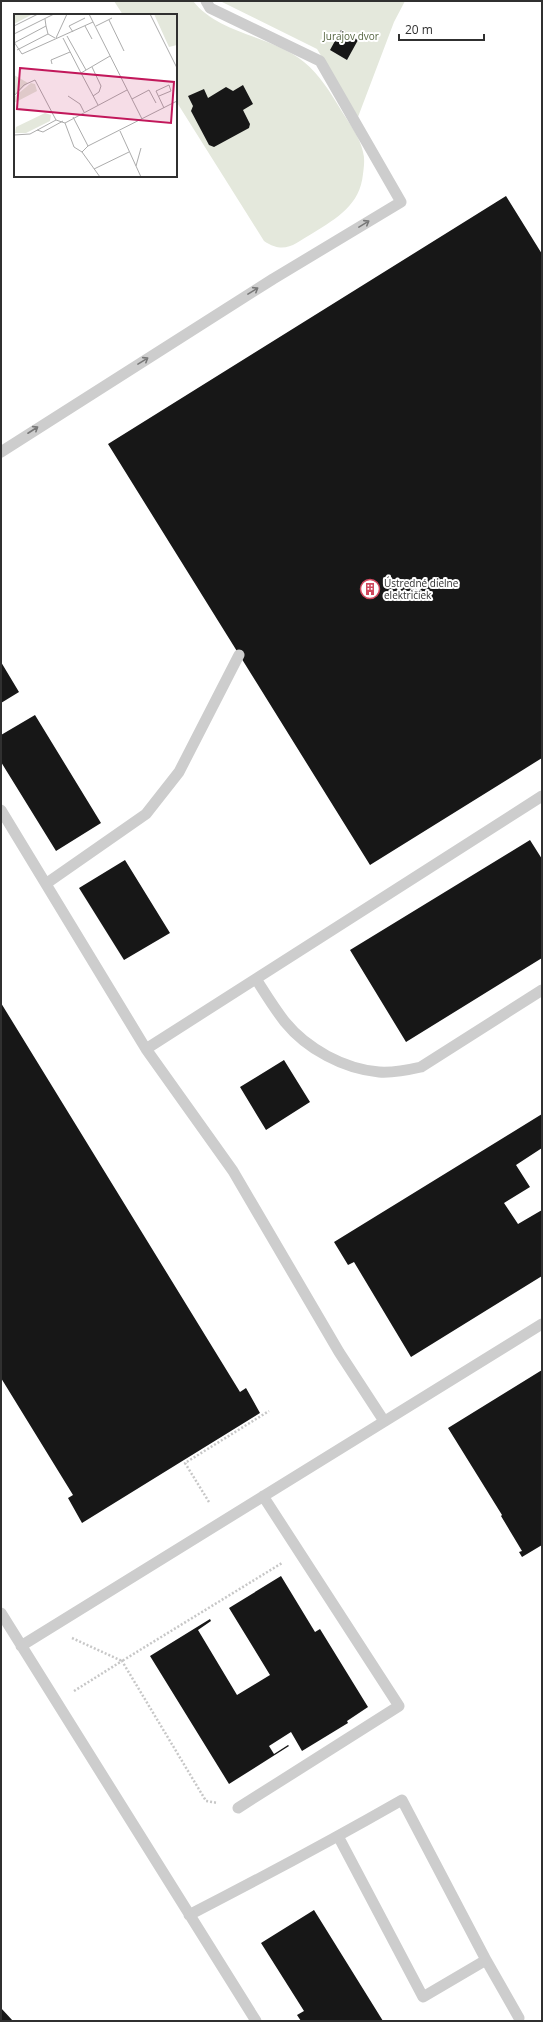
<svg xmlns="http://www.w3.org/2000/svg" width="543" height="2022" font-family="'Open Sans',sans-serif">
<style>
.green{fill:#e4e8dc}
.building{fill:#171717}
.lines{fill:none;stroke-linecap:round;stroke-linejoin:round}
.path{stroke:#c7c7c7;stroke-width:2.5;stroke-dasharray:2 2;stroke-linecap:butt}
.lane{stroke:#cdcdcd;stroke-width:11}
.oneway{stroke:#777}
.labels{text-anchor:middle;stroke-width:4;stroke-linejoin:round;paint-order:stroke}
.park-label{font-size:10px;fill:#566642;stroke:#fff}
.poi-label{font-size:10px;fill:#303030;stroke:#fff;text-anchor:start}
.inset-road{fill:none;stroke:#acacac;stroke-width:1}
.view{fill:#c2185b;fill-opacity:0.15;stroke:#c2185b;stroke-width:2}
.inset-edge{fill:none;stroke:#303030;stroke-width:2}
</style>
<rect width="100%" height="100%" fill="#fff"/>
<path class="green" d="M114,1h79c27,34 78,34 111,61 16,13 26,30 37,48 8,13 19,27 22,42 2,7 1,14 0,22 -3,31 -26,44 -50,59 -19,11 -28,22 -49,8l-88,-140v-86h-53z
M220,1h185l-11,21 -36,95 -41,-68z"/>
<path class="building" d="M341,30l17,10 -11,20 -17,-10z
M243,85l10,19 -10,6 7,14 -1,4 -35,19 -5,-2 -18,-34 2,-5 -5,-10 16,-7 4,9 18,-11 7,4z
M506,196l36,58v504l-172,107 -262,-421z
M1,662l18,30 -18,11z
M35,715l66,108 -45,28 -55,-89v-27z
M530,840l12,19v99l-136,84 -56,-92z
M125,860l45,73 -46,27 -45,-72z
M1,1003l239,389 6,-4 14,25 -178,110 -14,-25 5,-3 -72,-117z
M284,1060l26,42 -44,28 -26,-43z
M542,1114v34l-26,17 14,22 -26,16 14,21 24,-14v66l-131,81 -57,-95 -6,3 -14,-23z
M542,1370v175l-20,12 -3,-5 3,-1 -21,-35 1,-1 -54,-87z
M281,1576l34,56 5,-3 48,78 -21,14 1,2 -46,28 -11,-19 -22,14 5,8 14,-9 1,1 -60,38 -79,-128 60,-37 1,2 -13,9 39,65 33,-20 -41,-67z
M314,1910l69,111h-82l-4,-6 7,-4 -43,-68z
M1,2008l12,13h-12z"/>
<g class="lines">
<path class="path" d="M209,1502l-24,-39 84,-52
M72,1638l50,23 160,-98
M74,1691l48,-30 84,140 12,2"/>
<path class="lane" d="M1,452l272,-173 128,-77 -81,-141 -110,-53 -4,-7
M1,810l145,239 87,122 106,181 45,69
M47,883l99,-69 33,-42 60,-117
M256,979c9,14 18,29 29,43 22,27 59,47 94,50 14,1 29,-2 42,-5l121,-77
M146,1049l396,-253
M1,1613l255,408
M21,1646l521,-322
M238,1808l161,-102 -136,-210
M189,1915c72,-37 143,-75 213,-115l84,160 -63,37 -85,-161
M486,1960l33,58"/>
</g>
<defs><path id="oneway-shaft" d="M-6 0H5M1.5-3L5.5 0L1.5 3" fill="none" stroke-width="1.6" stroke-linecap="round" stroke-linejoin="round"/></defs>
<g class="oneway">
<use href="#oneway-shaft" transform="translate(364 224) rotate(-31)"/>
<use href="#oneway-shaft" transform="translate(253 291) rotate(-32)"/>
<use href="#oneway-shaft" transform="translate(143 361) rotate(-32)"/>
<use href="#oneway-shaft" transform="translate(33 430) rotate(-33)"/>
</g>
<defs>
<symbol id="building-ring" viewBox="-11 -11 22 22"><circle r="9.5" fill="#fff" stroke="#d0485e" stroke-width="1.5"/><path d="M-4-6H4V6H1V3H-1V6H-4ZM-2.5-4.3h1.7v1.8h-1.7ZM.8-4.3h1.7v1.8H.8ZM-2.5-1h1.7V.8h-1.7ZM.8-1h1.7V.8H.8Z" fill="#d0485e"/></symbol>
</defs>
<g fill-rule="evenodd">
<use href="#building-ring" x="359" y="578" width="22" height="22"/>
</g>
<g class="labels">
<g class="park-label">
<text x="351" y="40">Jurajov dvor</text>
</g>
<g class="poi-label">
<text x="384" y="587">Ústredné dielne<tspan x="384" dy="12">električiek</tspan></text>
</g>
</g>
<g transform="translate(14 14)">
<rect width="163" height="163" fill="#fff"/>
<path d="M0,0h19l-19,10zM140,0h22l1,31 -8,2zM0,61l14,8 -14,13zM17,69l4,1 2,7 -23,12v-6zM31,99l6,2 -1,6 -24,12h-11l1,-6z" fill="#e4e8dc"/>
<path class="inset-road" d="M75,0l53,105M136,0l27,54M95,6l15,31M0,12l24,-12M32,12l2,8 7,4M71,12l7,13M82,12l16,-8M59,18l-4,-6 16,-8M0,20l40,-20M53,22l19,34M42,24l11,-24M49,24l18,35 29,-17M0,28l8,12 71,-32M0,29l32,-17 -1,-7M3,36l31,-16M38,50l-1,-4 19,-8M78,53l9,19 -2,6 -6,4M67,59l17,32M0,82l10,-11 11,-5 21,40M54,82l12,8 4,8M145,82l12,-5 -2,-6 -13,6 8,17M118,85l17,-9 7,13M59,103l15,29M23,116l6,2 20,-11M106,117l21,46M0,121l16,-1 26,-14 9,3M68,138l6,-6 89,-45M122,152l5,-18M80,155l35,-17M86,163l-18,-25 -8,-5 -9,-24 62,-33"/>
<path class="view" d="M6,54l154,14 -3,41 -154,-14z"/>
<rect width="163" height="163" class="inset-edge"/>
</g>
<rect width="543" height="2022" fill="none" stroke="#303030" stroke-width="4"/>
<path d="M399 34v6h85v-6" fill="none" stroke="#303030" stroke-width="2"/>
<text x="405" y="34" font-size="12" fill="#303030" stroke="#ffffff" stroke-width="3" paint-order="stroke">20 m</text>
</svg>
